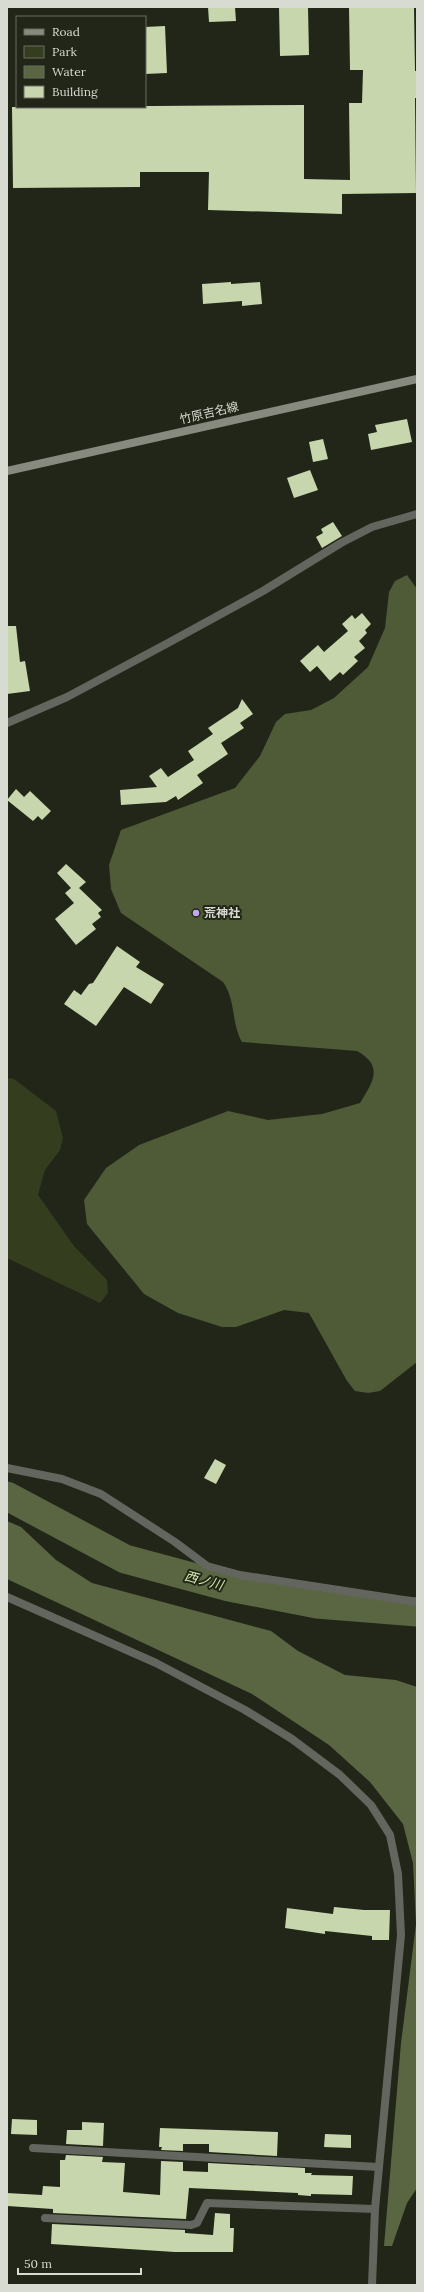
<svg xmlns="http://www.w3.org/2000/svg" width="424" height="2292" font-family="Lora,'Noto Sans JP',serif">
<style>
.green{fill:#343d1e}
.forest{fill:#4f5a36}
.water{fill:#5a6541}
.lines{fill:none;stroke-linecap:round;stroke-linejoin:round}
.river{stroke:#5a6541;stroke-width:29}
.building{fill:#c8d6ad}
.service{stroke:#63665e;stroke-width:8}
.minor{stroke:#63665e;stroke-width:8}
.secondary{stroke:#878b7f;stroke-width:8}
.poi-dot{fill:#c5a7f1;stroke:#212618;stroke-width:1.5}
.labels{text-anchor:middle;stroke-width:4;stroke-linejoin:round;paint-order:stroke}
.street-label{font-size:12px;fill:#d8dbd2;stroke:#212618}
.poi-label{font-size:12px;font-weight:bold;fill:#d8dbd2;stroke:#212618;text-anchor:start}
.water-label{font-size:13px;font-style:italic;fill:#d6eaaa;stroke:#212618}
</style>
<rect width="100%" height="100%" fill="#212618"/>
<path class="green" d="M7,1078l7,1 42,32 7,27 -3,12 -15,20 -7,25 36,51 33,34 1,13 -8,10 -93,-45z"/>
<path class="forest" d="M407,575l10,14v773l-37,29 -12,2 -13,-2 -8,-10 -38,-68 -25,-3 -48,17h-14l-44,-14 -34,-19 -57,-70 -3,-24 22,-32 33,-23 89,-34 40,9 54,-6 38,-11c13,-21 24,-37 -3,-52l-115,-9c-11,-19 -6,-42 -19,-60l-102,-69 -10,-24 -2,-24 12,-35 114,-42 25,-32 16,-34 9,-8 26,-4 23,-12 34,-31 17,-39 4,-36 6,-11z"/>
<path class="water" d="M7,1521l14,6 35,33 36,23 179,48 27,20 47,24 51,5 21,7v501l-10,15 -15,43h-8l17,-203 15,-119 -3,-61 -10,-39 -33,-42 -41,-37 -77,-51 -245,-115z"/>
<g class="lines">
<path class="river" d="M7,1496l118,63 104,28 88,17 100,8"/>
</g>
<path class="building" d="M208,7h27l1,14 -27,1z
M279,7h29l1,48 -29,1z
M349,7h65l1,64h2v27h-2l1,95 -74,1v20l-134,-4 1,-38h-69v15l-127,1 -1,-81 292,-2v74l46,1 -1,-77h13l1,-33h-13z
M165,26l2,47 -22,1v-47z
M231,282v2l29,-2 2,22 -20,2v-5l-39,3 -1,-20z
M407,419l5,23 -41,8 -3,-16 9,-2 -2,-7z
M323,439l5,20 -15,3 -4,-20z
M310,470l8,20 -24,8 -7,-20z
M333,522l9,14 -20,12 -6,-11 7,-4 -2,-4z
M362,613l9,11 -6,6 2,3 -8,8 6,7 -11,9 4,4 -15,14 -3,-3 -10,9 -13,-15 -7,6 -10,-11 18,-16 6,7 24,-21 -6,-7 10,-9 3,4z
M7,626h9l4,36 5,-1 5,30 -23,3z
M242,699l11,15 -13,9 4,5 -23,15 7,11 -31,21 6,8 -25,17 -2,-4 -10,6 -45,3 -1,-15 37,-3 -8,-11 12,-8 7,9 26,-17 -6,-9 25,-17 -5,-6 30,-20z
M16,789l8,8 6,-6 21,20 -9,9 -4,-4 -5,5 -26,-21z
M66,864l20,18 -7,6 23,22 -4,3 3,4 -9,7 4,5 -20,16 -21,-26 19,-16 -9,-10 6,-5 -14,-15z
M117,946l23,16 -4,5 28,17 -13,20 -27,-17 -28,39 -32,-22 10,-14 7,5 8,-11 4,-1z
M215,1459l11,6 -10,19 -12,-6z
M334,1907l30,3h26l-1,30h-17v-4l-47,-5v3l-40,-6 2,-20 46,6z
M12,2119l25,1v15l-26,-1z
M82,2122l22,1 -1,23 -37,-2 1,-14h15z
M160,2128l118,4 -1,24 -68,-4v-8h-26v7l-22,-1 1,-3h-3z
M325,2134l26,1v13l-27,-1z
M66,2155l37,2 -1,5 23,1 -2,29 37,3 1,-34 22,1v9l25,1v-9l97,5v5h7l-1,2 42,1 -1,19 -41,-1v2l-13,-1v-2l-109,-5 -3,31 -133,-6v-4l-46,-3v-13l35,2 1,-9 17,1v-27h5z
M215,2213l15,1v14h4l-1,24h-58l-124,-8 1,-20 133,6v3l28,2z"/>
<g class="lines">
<path class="service" d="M33,2148l346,19
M45,2218l146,7 6,-2 10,-20 168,6"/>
<path class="minor" d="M7,723l60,-26 101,-54 95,-52 78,-48 31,-16 45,-13
M7,1468l55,11 39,15 74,48 32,24 33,9 177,27
M7,1597l149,66 89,47 47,29 48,36 31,30 19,30 8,39 3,61 -26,274 -3,76"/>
<path class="secondary" d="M7,471l410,-92"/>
</g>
<circle class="poi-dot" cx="196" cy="913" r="4"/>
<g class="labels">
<g class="street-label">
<text transform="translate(209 413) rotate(-13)" y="4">竹原吉名線</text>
</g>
<g class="poi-label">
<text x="204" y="917">荒神社</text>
</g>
<g class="water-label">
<text transform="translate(204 1580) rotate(15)" y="5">西ノ川</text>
</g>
</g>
<rect width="424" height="2292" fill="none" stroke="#d8dbd2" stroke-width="16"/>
<rect x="16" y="16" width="130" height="92" fill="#212618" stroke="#6a6e62"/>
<rect x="24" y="29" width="20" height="6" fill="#878b7f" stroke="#6a6e62"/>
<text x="52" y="36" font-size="12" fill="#d8dbd2">Road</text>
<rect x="24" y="46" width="20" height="12" fill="#343d1e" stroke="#6a6e62"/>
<text x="52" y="56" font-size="12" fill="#d8dbd2">Park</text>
<rect x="24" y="66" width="20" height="12" fill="#5a6541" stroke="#6a6e62"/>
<text x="52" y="76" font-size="12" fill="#d8dbd2">Water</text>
<rect x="24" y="86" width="20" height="12" fill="#c8d6ad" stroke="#6a6e62"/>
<text x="52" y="96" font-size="12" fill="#d8dbd2">Building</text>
<path d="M18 2268v6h123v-6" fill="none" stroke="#d8dbd2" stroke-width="2"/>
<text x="24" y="2268" font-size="12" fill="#d8dbd2" stroke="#212618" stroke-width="3" paint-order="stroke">50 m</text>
</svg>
